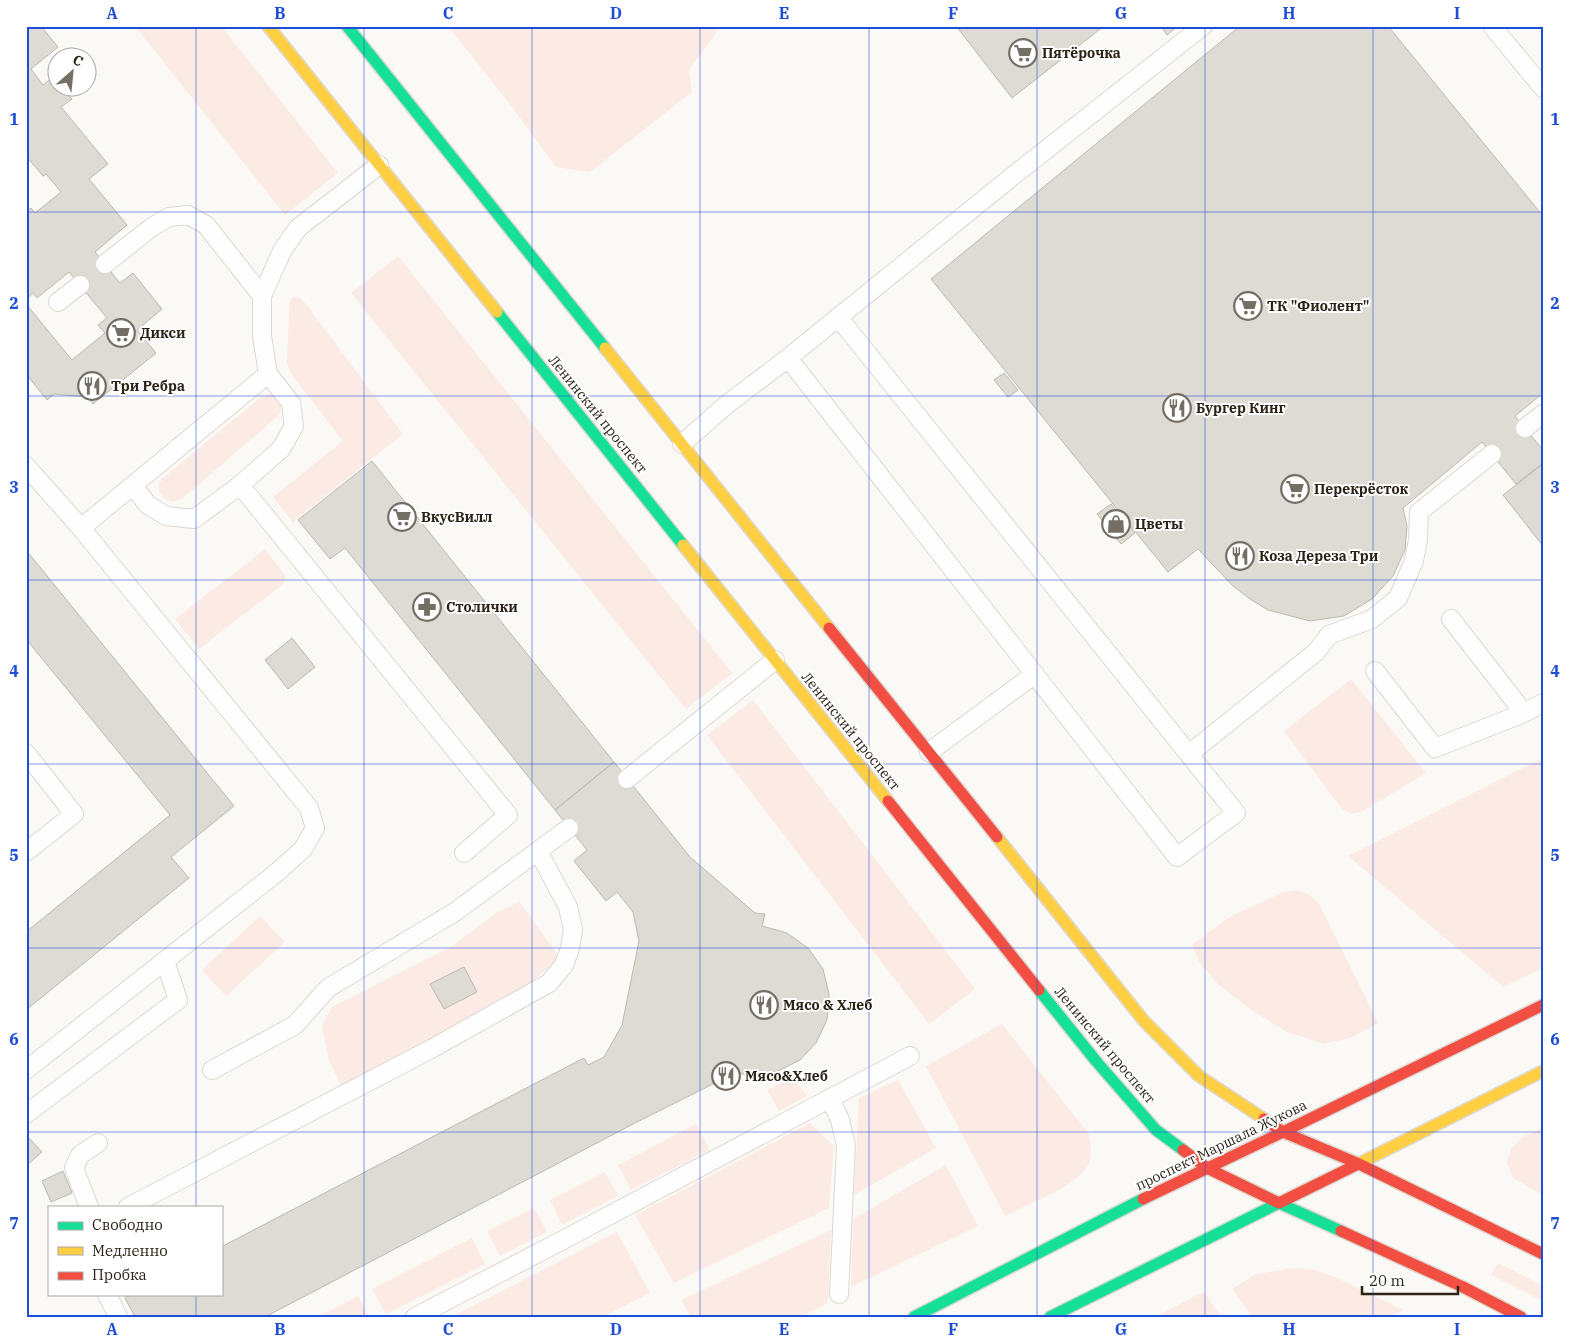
<svg xmlns="http://www.w3.org/2000/svg" width="1569" height="1343" font-family="'IBM Plex Serif',serif">
<style>
.green{fill:#fcebe5}
.building{fill:#dddbd3;stroke:#bbb9b1}
.lines{fill:none;stroke-linecap:round;stroke-linejoin:round}
.lane-casing{stroke:#ddd7d0;stroke-width:20}
.fast-casing{stroke:#ddd7d0;stroke-width:14}
.slow-casing{stroke:#ddd7d0;stroke-width:14}
.jam-casing{stroke:#ddd7d0;stroke-width:14}
.lane{stroke:#fefefe;stroke-width:18}
.fast{stroke:#16e098;stroke-width:11}
.slow{stroke:#ffcf43;stroke-width:11}
.jam{stroke:#f24e42;stroke-width:11}
.grid{fill:none;stroke:#1d4ed8;stroke-width:1;stroke-opacity:0.55}
.labels{text-anchor:middle;stroke-width:4;stroke-linejoin:round;paint-order:stroke}
.poi-label{font-size:14px;font-weight:bold;fill:#2c2317;stroke:#fff;text-anchor:start}
.street-label{font-size:14px;fill:#2c2317;stroke:#fff}
.neatline{fill:none;stroke:#1d4ed8;stroke-width:2}
.grid-label{font-size:16px;text-anchor:middle;font-weight:bold;fill:#1d4ed8}
</style>
<rect width="100%" height="100%" fill="#fbf9f6"/>
<path class="green" d="M135,26h86l117,147 -53,42z
M448,26h267l1,7 -27,37 3,22 -102,80 -34,-5 -44,-60z
M398,256l334,417 -46,36 -335,-416z
M294,297l5,1 6,5 98,131 -110,88 -20,-25 70,-56 -52,-67 -4,-11 2,-54 1,-9z
M270,394c10,5 15,12 8,22l-96,83 -9,3 -9,-4 -5,-7v-8l5,-6 98,-81z
M265,549l20,26v5l-2,4 -84,65 -24,-30z
M1351,679l75,94 -63,38 -11,3 -10,-5 -58,-78z
M753,700l222,289 -46,35 -222,-289z
M1543,758v210l-40,19 -155,-131z
M1296,890l12,4 10,8 60,121 -25,14 -29,7 -37,-12 -36,-22 -33,-26 -19,-22 -7,-18 41,-29 51,-23z
M520,902l40,56 -31,26 -44,29 -143,74 -13,-26 -7,-35 10,-19 119,-60 45,-34z
M260,916l25,26 -59,54 -24,-26z
M1002,1024l87,110c2,10 4,25 -3,34 -12,19 -60,37 -81,48l-79,-150z
M792,1077l15,19 -28,15 -12,-21z
M898,1080l38,68 -82,47 5,-97z
M810,1123l24,23 -5,62 -155,75 -39,-68z
M696,1124l14,26 -79,40 -13,-25z
M1543,1127v68l-30,-17 -6,-15 4,-14 10,-11z
M946,1165l32,61 -127,61 2,-68z
M605,1172l13,24 -56,29 -12,-25z
M534,1208l13,24 -47,24 -13,-25z
M831,1230l-3,73 -28,14h-109l-10,-17z
M617,1232l33,61 -48,24h-151z
M472,1238l13,26 -99,50 -14,-25z
M1498,1263l45,23v15l-52,-26z
M1294,1268l20,2 19,6 70,34 -16,7h-134l-21,-28 24,-15z
M1203,1292l19,25h-67z
M358,1296l11,21h-52z"/>
<path class="building" d="M26,26h15l17,21 -27,22 12,16 10,-8 5,5v6h4l10,11 -11,8 47,57 -19,15 38,46 -32,27 25,31 13,-10 29,36 -25,21 19,23 -63,51 -6,-7 -33,-3 -7,6 -21,-26v-70l46,56 33,-27 -7,-8 9,-7 -38,-46 -32,26 -4,-5 -7,6v-87l5,-4 4,5 26,-21 -15,-18 -3,2 -17,-20z
M956,26h148l-92,72z
M1161,26h17l-11,9z
M1240,26h148l155,190v177l-28,23 28,34v13l-27,21 -34,-42 -79,66 4,18 -2,24 -12,26 -21,23 -28,17 -34,5 -42,-11 -18,-11 -17,-13 -35,-37 -30,23 -237,-293z
M1004,373l14,17 -10,7 -14,-17z
M372,461l242,301 -59,48 -210,-262 -15,11 -32,-39z
M1543,464v82l-40,-51z
M1111,504l24,29 -14,11 -24,-30z
M26,550l208,256 -63,51 18,21 -163,132v-78l144,-117 -144,-176z
M292,638l23,29 -27,22 -23,-29z
M614,762l76,95 65,56 10,1 -3,12 25,7 21,15 15,21 6,25 -2,26 -11,23 -16,17 -22,11 -23,5 -24,-4 -3,10 -7,-2 -86,43 -370,194h-130l-10,-19 6,-4h90v-47l363,-189 4,7 16,-8 18,-32 17,-84 -6,-29 -16,-20 -11,9 -32,-40 13,-11 -32,-40z
M464,967l13,25 -33,17 -14,-25z
M26,1135l16,17 -16,14z
M63,1171l9,22 -21,9 -9,-21z"/>
<g class="lines">
<defs>
<path id="lane" d="M1492,26l51,62
M105,264l47,-37 17,-10 19,-2 18,10 56,71
M58,302l22,-17
M788,358l389,499 59,-44 -398,-496
M1525,428l18,-14
M682,444l43,-38 63,-48 226,-183 189,-149
M26,466l55,62 228,280 6,20 -12,21 -28,25 -249,196
M240,485l268,330 -44,38
M133,486l15,19 18,11 28,3 46,-34 41,-36 13,-23 -3,-23 -23,-29
M81,528l187,-154 -6,-38v-40l20,-45 16,-23 81,-63
M1451,619l73,94 19,-10
M1375,671l60,77 89,-35
M929,752l106,-78
M26,753l48,61 -48,38
M1189,754l127,-102 13,-17 43,-16 26,-21 16,-37 4,-21 1,-28 73,-58
M627,779l148,-119
M212,1070l83,-45 33,-37 127,-76 114,-84
M830,1098l10,22 6,25 -7,149
M26,1114l152,-114 -13,-39
M89,1207l-15,-39 6,-13 18,-12
M128,1207l305,-159 116,-65 15,-18 6,-17 3,-18 -5,-23 -30,-56
M107,1294l11,23
M415,1317l146,-76 349,-185"/>
<path id="fast" d="M347,26l258,322
M497,312l186,233
M1039,990l57,71 60,69 27,20
M914,1317l229,-118
M1050,1317l229,-114 62,28"/>
<path id="slow" d="M268,26l229,286
M605,348l224,280
M683,545l205,256
M997,837l147,184 55,55 65,43
M1358,1164l185,-93"/>
<path id="jam" d="M829,628l168,209
M888,801l151,189
M1264,1119l19,13 260,-127
M1183,1150l24,18 72,35 79,-39
M1143,1199l140,-67 74,31 186,91
M1341,1231l122,56 58,30"/>
</defs>
<use href="#lane" class="lane-casing"/>
<use href="#fast" class="fast-casing"/>
<use href="#slow" class="slow-casing"/>
<use href="#jam" class="jam-casing"/>
<use href="#lane" class="lane"/>
<use href="#fast" class="fast"/>
<use href="#slow" class="slow"/>
<use href="#jam" class="jam"/>
</g>
<path class="grid" d="M196,26v1181M364,26v1291M532,26v1291M700,26v1291M869,26v1291M1037,26v1291M1205,26v1291M1373,26v1291M26,212h1517M26,396h1517M26,580h1517M26,764h1517M26,948h1517M26,1132h1517M196,1294v23"/>
<defs>
<symbol id="supermarket-ring" viewBox="-11 -11 22 22"><circle r="9.5" fill="#fff" stroke="#746e65" stroke-width="1.5"/><path d="M-6-5.5h2.5l.6 2H6L4.5 2H-2.5L-4.4-4H-6ZM-1.5 3.2a1.3 1.3 0 1 0 .1 0ZM3 3.2a1.3 1.3 0 1 0 .1 0Z" fill="#746e65"/></symbol>
<symbol id="restaurant-ring" viewBox="-11 -11 22 22"><circle r="9.5" fill="#fff" stroke="#746e65" stroke-width="1.5"/><path d="M-5-6h1v4h1v-4h1v4h1v-4h1v5L-1.5 .5V6h-2V.5L-5-1ZM5-6V6H3V1.5H1.5Q1.5-4 5-6Z" fill="#746e65"/></symbol>
<symbol id="shop-ring" viewBox="-11 -11 22 22"><circle r="9.5" fill="#fff" stroke="#746e65" stroke-width="1.5"/><path d="M-5-2.5h2.3a2.7 3.5 0 0 1 5.4 0H5L5.5 6h-11ZM-1.5-2.5h3a1.5 2.3 0 0 0-3 0Z" fill="#746e65"/></symbol>
<symbol id="pharmacy-ring" viewBox="-11 -11 22 22"><circle r="9.5" fill="#fff" stroke="#746e65" stroke-width="1.5"/><path d="M-2-6h4v4h4v4h-4v4h-4v-4h-4v-4h4Z" fill="#746e65"/></symbol>
</defs>
<g fill-rule="evenodd">
<use href="#supermarket-ring" x="1007" y="37" width="32" height="32"/>
<use href="#supermarket-ring" x="1232" y="290" width="32" height="32"/>
<use href="#supermarket-ring" x="105" y="317" width="32" height="32"/>
<use href="#restaurant-ring" x="76" y="370" width="32" height="32"/>
<use href="#restaurant-ring" x="1161" y="392" width="32" height="32"/>
<use href="#supermarket-ring" x="1279" y="473" width="32" height="32"/>
<use href="#supermarket-ring" x="386" y="501" width="32" height="32"/>
<use href="#shop-ring" x="1100" y="508" width="32" height="32"/>
<use href="#restaurant-ring" x="1224" y="540" width="32" height="32"/>
<use href="#pharmacy-ring" x="411" y="591" width="32" height="32"/>
<use href="#restaurant-ring" x="748" y="989" width="32" height="32"/>
<use href="#restaurant-ring" x="710" y="1060" width="32" height="32"/>
</g>
<g class="labels">
<g class="poi-label">
<text x="1042" y="58">Пятёрочка</text>
<text x="1267" y="311">ТК "Фиолент"</text>
<text x="140" y="338">Дикси</text>
<text x="111" y="391">Три Ребра</text>
<text x="1196" y="413">Бургер Кинг</text>
<text x="1314" y="494">Перекрёсток</text>
<text x="421" y="522">ВкусВилл</text>
<text x="1135" y="529">Цветы</text>
<text x="1259" y="561">Коза Дереза Три</text>
<text x="446" y="612">Столички</text>
<text x="783" y="1010">Мясо &amp; Хлеб</text>
<text x="745" y="1081">Мясо&amp;Хлеб</text>
</g>
<g class="street-label">
<text transform="translate(598 414) rotate(51)" y="5">Ленинский проспект</text>
<text transform="translate(851 731) rotate(51)" y="5">Ленинский проспект</text>
<text transform="translate(1105 1045) rotate(50)" y="5">Ленинский проспект</text>
<text transform="translate(1221 1145) rotate(-26)" y="5">проспект Маршала Жукова</text>
</g>
</g>
<rect width="1569" height="1343" fill="none" stroke="#ffffff" stroke-width="55"/>
<rect x="48" y="1206" width="175" height="90" fill="#ffffff" stroke="#aba7a2"/>
<rect x="58" y="1222" width="25" height="8" fill="#16e098" stroke="#aba7a2"/>
<text x="92" y="1230" font-size="15" fill="#2c2317">Свободно</text>
<rect x="58" y="1247" width="25" height="8" fill="#ffcf43" stroke="#aba7a2"/>
<text x="92" y="1256" font-size="15" fill="#2c2317">Медленно</text>
<rect x="58" y="1272" width="25" height="8" fill="#f24e42" stroke="#aba7a2"/>
<text x="92" y="1280" font-size="15" fill="#2c2317">Пробка</text>
<g transform="translate(72 72) rotate(27)"><circle r="24" fill="#ffffff" stroke="#aba7a2"/>
<path d="M0-4L9 19L0 12L-9 19Z" fill="#746e65"/>
<text y="-8" font-size="14" font-weight="bold" text-anchor="middle" fill="#2c2317">С</text>
</g>
<path d="M1362 1286v8h96v-8" fill="none" stroke="#2c2317" stroke-width="2.5"/>
<text x="1369" y="1286" font-size="15" fill="#2c2317" stroke="#ffffff" stroke-width="4" paint-order="stroke">20 m</text>
<rect x="28" y="28" width="1514" height="1288" class="neatline"/>
<g class="grid-label">
<text x="112" y="19">A</text>
<text x="280" y="19">B</text>
<text x="448" y="19">C</text>
<text x="616" y="19">D</text>
<text x="784" y="19">E</text>
<text x="953" y="19">F</text>
<text x="1121" y="19">G</text>
<text x="1289" y="19">H</text>
<text x="1457" y="19">I</text>
<text x="14" y="125">1</text>
<text x="1555" y="125">1</text>
<text x="14" y="309">2</text>
<text x="1555" y="309">2</text>
<text x="14" y="493">3</text>
<text x="1555" y="493">3</text>
<text x="14" y="677">4</text>
<text x="1555" y="677">4</text>
<text x="14" y="861">5</text>
<text x="1555" y="861">5</text>
<text x="14" y="1045">6</text>
<text x="1555" y="1045">6</text>
<text x="14" y="1229">7</text>
<text x="1555" y="1229">7</text>
<text x="112" y="1335">A</text>
<text x="280" y="1335">B</text>
<text x="448" y="1335">C</text>
<text x="616" y="1335">D</text>
<text x="784" y="1335">E</text>
<text x="953" y="1335">F</text>
<text x="1121" y="1335">G</text>
<text x="1289" y="1335">H</text>
<text x="1457" y="1335">I</text>
</g>
</svg>
